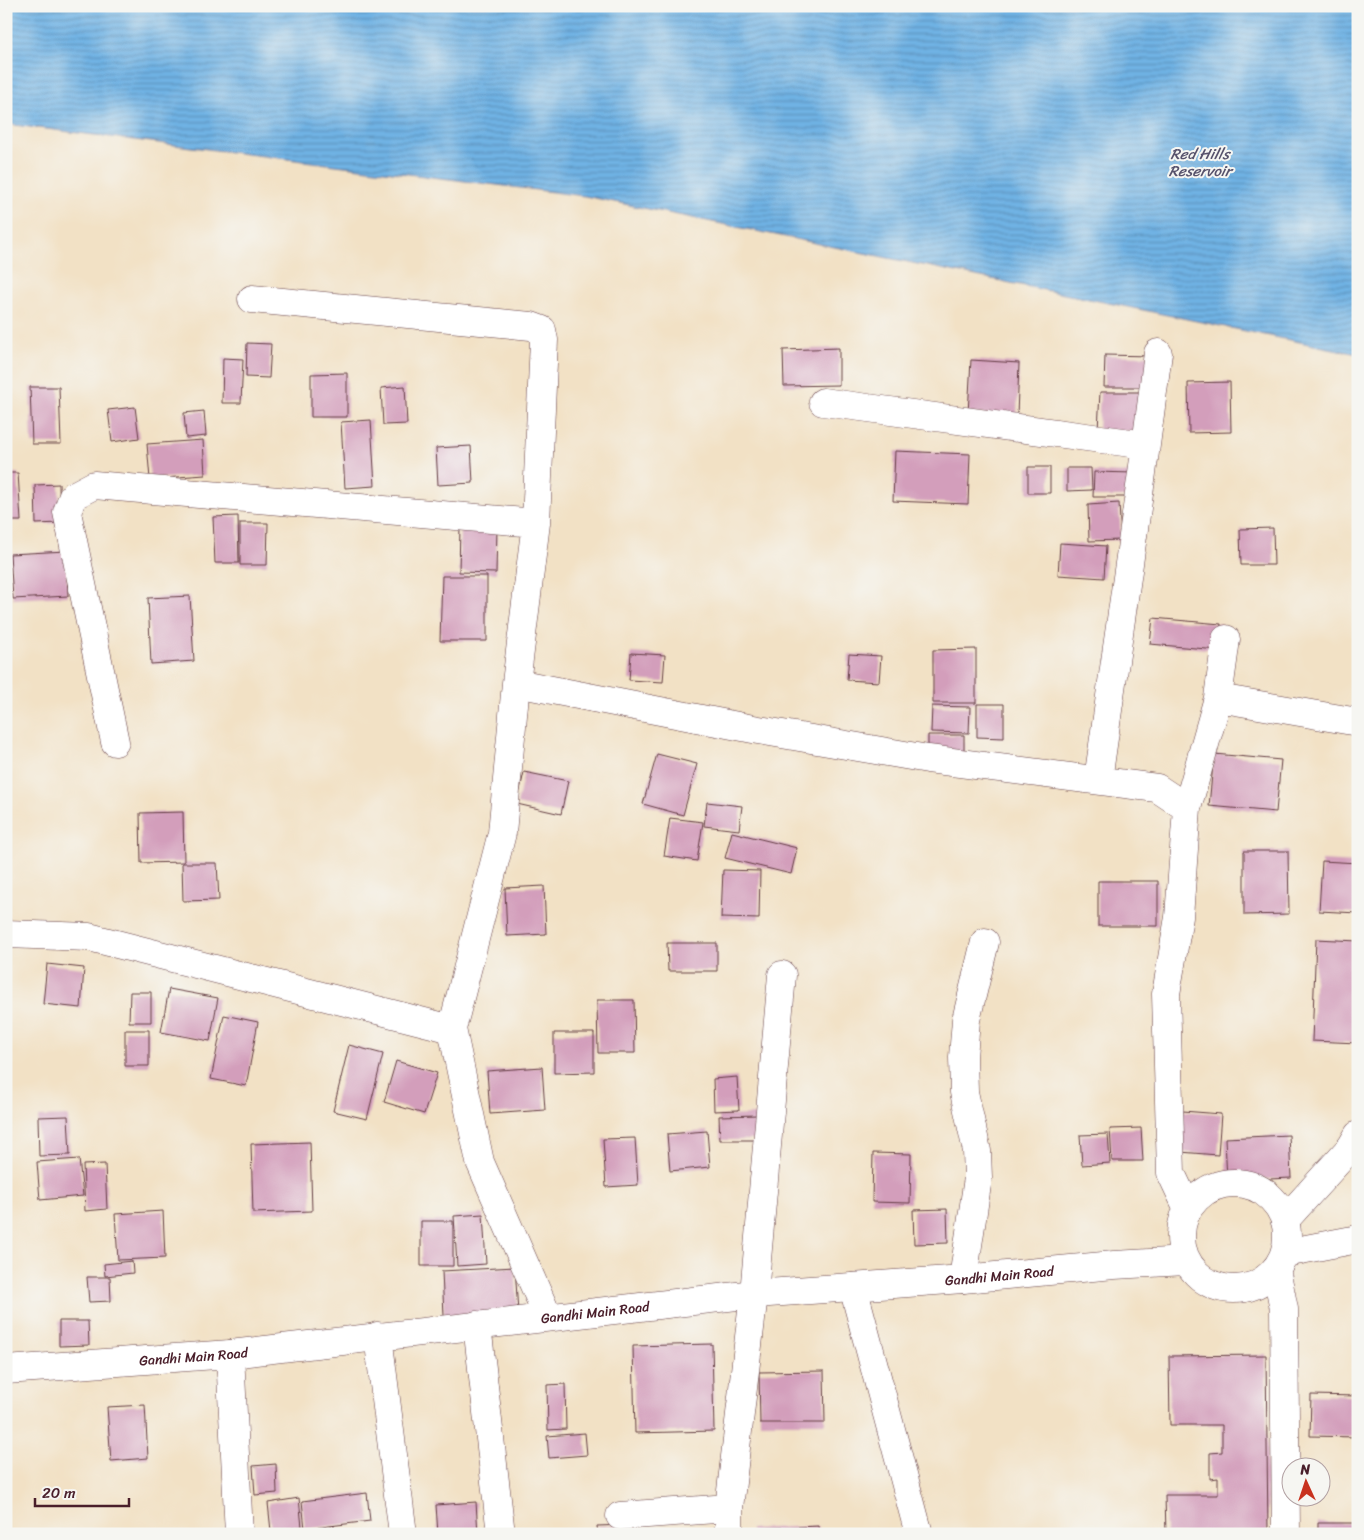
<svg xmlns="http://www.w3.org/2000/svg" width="1364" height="1540" font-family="Sriracha,sans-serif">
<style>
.water{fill:url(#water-rules);stroke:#5c6888}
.building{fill:#d39ebb}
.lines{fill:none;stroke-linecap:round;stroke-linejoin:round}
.minor-casing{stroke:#633c42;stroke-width:29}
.tertiary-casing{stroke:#633c42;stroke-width:29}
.minor{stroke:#fff;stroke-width:28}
.tertiary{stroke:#fff;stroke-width:28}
.labels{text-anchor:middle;stroke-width:4;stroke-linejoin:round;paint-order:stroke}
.street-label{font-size:14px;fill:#4a1f2b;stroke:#f6f6f2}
.water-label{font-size:15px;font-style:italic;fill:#57526c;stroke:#f6f6f2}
</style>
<defs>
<pattern id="water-rules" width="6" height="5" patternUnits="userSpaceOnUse" patternTransform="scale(1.25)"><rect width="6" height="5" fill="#6fb2e4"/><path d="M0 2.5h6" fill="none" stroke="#5d90b9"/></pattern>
</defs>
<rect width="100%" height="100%" fill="#f6f6f2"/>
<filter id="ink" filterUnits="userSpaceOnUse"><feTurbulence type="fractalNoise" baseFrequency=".02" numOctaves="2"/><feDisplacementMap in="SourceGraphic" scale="10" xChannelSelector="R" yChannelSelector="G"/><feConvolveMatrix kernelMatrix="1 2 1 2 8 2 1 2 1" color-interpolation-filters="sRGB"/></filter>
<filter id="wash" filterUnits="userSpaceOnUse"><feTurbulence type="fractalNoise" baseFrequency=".0096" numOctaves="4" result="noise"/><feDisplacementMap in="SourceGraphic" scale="20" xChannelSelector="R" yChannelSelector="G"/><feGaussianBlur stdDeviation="1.12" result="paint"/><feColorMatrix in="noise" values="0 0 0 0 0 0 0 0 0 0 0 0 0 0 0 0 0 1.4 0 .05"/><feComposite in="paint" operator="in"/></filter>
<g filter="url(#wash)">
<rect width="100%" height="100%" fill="#f2e1c5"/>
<path class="water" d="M6,6h1352v348l-773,-158 -579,-72z"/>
<g id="blocks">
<path class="building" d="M247,343l24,1 -2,34 -23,-1z
M839,348v37l-55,1 -1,-36z
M1105,355l45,1v31h-46z
M223,358l20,1 -2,44h-19z
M971,360l48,3 -2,53 -49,-2z
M347,373v44h-36v-43z
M1230,382l1,50 -42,1 -1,-50z
M405,386l2,38 -24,1 -2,-37z
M30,387h29l2,57h-29z
M1100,392h41l-1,40 -42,-2z
M135,407l4,31 -27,4 -4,-32z
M204,411l2,25 -20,2 -2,-25z
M371,420l4,66 -30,2 -4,-66z
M203,440l2,35 -55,4 -3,-35z
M471,446l2,37 -35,2 -2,-37z
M895,451l75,3 -2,50 -75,-3z
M1028,467h22v26h-22z
M1067,468h24l1,22 -25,1z
M1094,472l40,1v24h-41z
M6,473h12l3,48h-15z
M59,484l1,39 -24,1 -1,-39z
M1119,503l2,37 -32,1 -1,-36z
M238,516l1,47h-24l-2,-46z
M240,523h28l-1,42h-27z
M460,526l37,1 -1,46 -37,-1z
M1273,528l1,37h-33l-1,-36z
M1060,543l46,3 -2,32 -46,-3z
M66,551l2,45 -55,3 -3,-45z
M442,576h45v65h-47z
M190,596l4,65 -43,3 -3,-66z
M1153,618l68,6 -3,26 -68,-6z
M976,649v54h-43v-53z
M631,653l34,2 -2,27 -34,-2z
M849,654l32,2 -2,26 -32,-2z
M977,704h27v34l-27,-1z
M932,706l38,1 -1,26 -38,-1z
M928,735h36v19h-36z
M657,754l40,10 -14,51 -40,-11z
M1214,754l67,6 -5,52 -67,-6z
M524,772l44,9 -7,33 -44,-10z
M707,802l35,4 -3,24 -35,-4z
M183,812l1,50 -43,1 -1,-50z
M670,818l33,4 -6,39 -33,-5z
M732,832l65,16 -6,26 -66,-16z
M1244,851h44l1,63 -45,1z
M1322,861l36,2v50l-39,-2z
M182,863h35l2,37 -36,1z
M723,870l37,1 -1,48 -38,-1z
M1098,881h60v45h-60z
M544,886l2,48 -39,2 -2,-48z
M1316,939l42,2v102l-46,-2z
M667,943h50v28h-49z
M47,964l37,4 -3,40 -38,-4z
M169,989l49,9 -8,43 -49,-9z
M130,992h21v30h-22z
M597,1000h37l1,53h-37z
M224,1015l34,7 -12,64 -35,-7z
M125,1030h24v36h-24z
M554,1033h40v39l-40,1z
M349,1045l34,9 -16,65 -34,-8z
M396,1061l41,12 -13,41 -40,-12z
M542,1067l3,43 -55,4 -3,-43z
M737,1077l2,33 -25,1 -1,-32z
M1183,1111l38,3 -3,41 -38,-3z
M758,1115v25h-38l-1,-24z
M68,1116l2,39 -31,1 -1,-39z
M1141,1128l2,33h-31l-2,-32z
M707,1131l3,36 -40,4 -3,-37z
M1108,1134l2,29 -28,2 -2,-30z
M1289,1135l2,43 -64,3 -2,-43z
M635,1138l3,47 -32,2 -3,-48z
M310,1142l2,69 -59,2 -2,-69z
M873,1153l38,1 -1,49 -38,-1z
M79,1159l4,37 -43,4 -3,-38z
M105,1164l2,45 -22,2 -2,-46z
M947,1209l1,34 -34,1 -1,-34z
M163,1211l2,47 -47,2 -3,-46z
M483,1214l3,50 -29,2 -3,-50z
M421,1221h32v45h-32z
M132,1261l1,12 -28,3 -1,-12z
M515,1267l3,45 -74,4 -2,-45z
M87,1277h23l1,24 -22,1z
M59,1321h29l1,24 -30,1z
M712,1344l2,87 -79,2 -2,-87z
M1266,1355l2,179h-102l-1,-39h53v-17l-8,1v-26l12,-1v-27h-52l-1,-69z
M824,1371l1,52h-65l-1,-51z
M565,1384l1,45 -18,1 -1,-45z
M1311,1395l46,1v41l-47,-1z
M145,1405l3,53 -37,3 -4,-54z
M585,1433l2,22 -38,3 -2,-22z
M276,1464l1,29 -22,2 -2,-29z
M367,1493l3,28 -65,8 -3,-28z
M299,1498l3,29 -31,4 -3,-28z
M476,1502l2,32h-40l-2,-29z
M1318,1523h40v11h-40z
M627,1525v9h-29l-1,-8z
M818,1526l1,8h-68v-5z
M897,1531v3h-28v-2z"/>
</g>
</g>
<g filter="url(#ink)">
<use href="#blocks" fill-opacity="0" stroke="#633c42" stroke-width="1"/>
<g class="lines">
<defs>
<path id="minor" d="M252,299l279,27 11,4 2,10 -8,183 -20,160 -14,150 -50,196 28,133 68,155
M823,402l323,43
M516,683l237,46 175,30 229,29 30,20
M1218,698l140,24
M115,742l-48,-230 6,-16 21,-11 442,38
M1098,780l48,-335 12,-92
M6,934l83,3 363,92
M1188,1209l-17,-36 -5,-179 13,-77 8,-109 31,-110 8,-59
M1285,1220l66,-73 7,-12
M1285,1253l73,-14
M1276,1269l8,40 2,225
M963,1279l15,-101 -1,-27 -13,-59 -1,-35 3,-37 19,-78
M477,1325l24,209
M378,1336l25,198
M230,1354l9,180
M620,1516l109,-8
M729,1534v-26l25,-214 28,-319"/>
<g id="tertiary">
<circle cx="1234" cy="1236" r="53"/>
<path d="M853,1287l66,247"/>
<path id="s1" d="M6,1370l224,-16 524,-60 209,-15 151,-14 72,-4"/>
</g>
</defs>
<use href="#minor" class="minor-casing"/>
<use href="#tertiary" class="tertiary-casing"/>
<use href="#minor" class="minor"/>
<use href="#tertiary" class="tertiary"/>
</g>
</g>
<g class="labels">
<g class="street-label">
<text dy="5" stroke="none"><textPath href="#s1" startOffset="998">Gandhi Main Road</textPath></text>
<text dy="5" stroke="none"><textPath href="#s1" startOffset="592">Gandhi Main Road</textPath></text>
<text dy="5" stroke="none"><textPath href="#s1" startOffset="188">Gandhi Main Road</textPath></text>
</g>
<g class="water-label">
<text x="1200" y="159">Red Hills<tspan x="1200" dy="17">Reservoir</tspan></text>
</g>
</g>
<rect width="1364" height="1540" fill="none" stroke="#f6f6f2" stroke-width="25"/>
<g transform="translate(1306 1482) rotate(357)"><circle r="24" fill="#f6f6f2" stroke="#b1a0a2"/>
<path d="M0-4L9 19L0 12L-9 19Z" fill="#c8321e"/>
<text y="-8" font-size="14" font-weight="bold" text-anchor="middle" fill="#4a1f2b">N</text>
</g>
<path d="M35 1498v8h94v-8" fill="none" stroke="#4a1f2b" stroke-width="2.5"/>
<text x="42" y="1498" font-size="15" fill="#4a1f2b" stroke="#f6f6f2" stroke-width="4" paint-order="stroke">20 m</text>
</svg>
